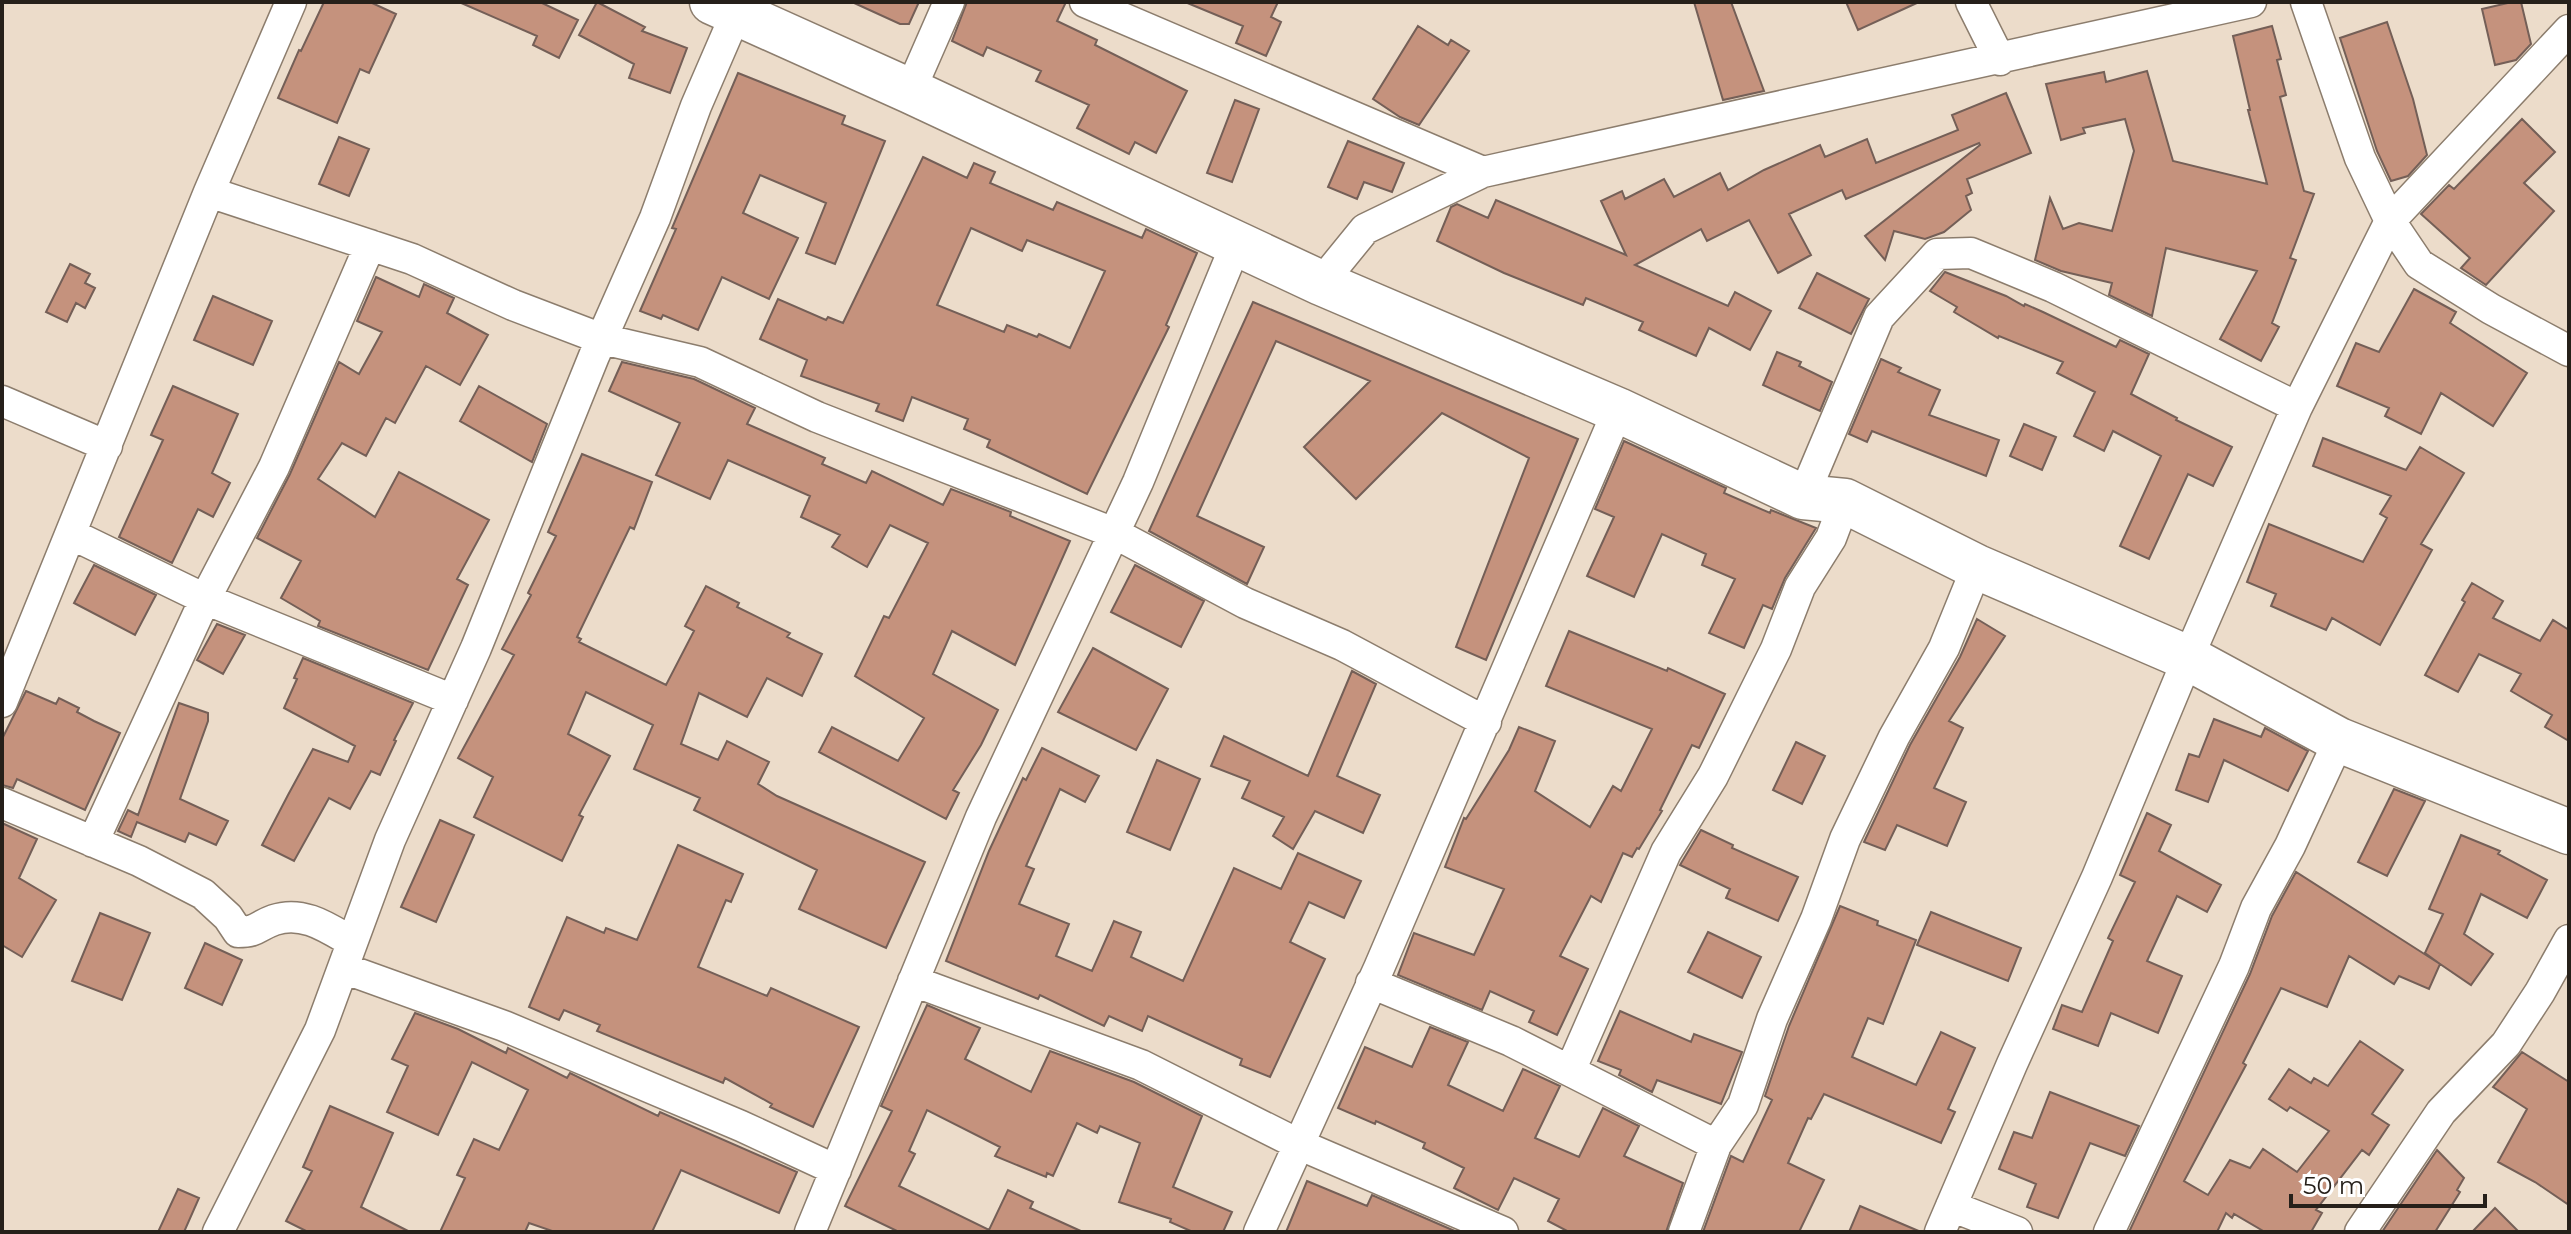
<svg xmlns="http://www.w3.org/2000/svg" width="2571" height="1234" font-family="Montserrat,sans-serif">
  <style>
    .building { fill: #c5927d; stroke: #745f57; stroke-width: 2; fill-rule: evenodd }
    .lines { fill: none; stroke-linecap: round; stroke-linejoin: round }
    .street-casing { stroke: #8c7d6d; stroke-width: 33 }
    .secondary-casing { stroke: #8c7d6d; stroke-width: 47 }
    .street { stroke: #fff; stroke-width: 30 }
    .secondary { stroke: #fff; stroke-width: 44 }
  </style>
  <rect width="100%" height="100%" fill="#ecdcca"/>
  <!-- building -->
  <path class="building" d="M324,2H370L396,14L369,73L360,69L337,123L278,98L299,50L301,51Z
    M459,2H540L578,20L559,58L533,45L537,36Z
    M597,2L645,27L642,31L687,48L670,93L629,78L634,64L579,35Z
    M852,2H919L909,24H900Z
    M967,2H1066L1057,21L1097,40L1095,45L1187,91L1156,153L1135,142L1129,154L1077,128L1089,105L1036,81L1041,71L987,47L983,56L952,41Z
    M1185,2H1278L1271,17L1281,22L1266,56L1236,43L1243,26Z
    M1694,2H1731L1764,91L1723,100Z
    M1846,2H1919L1858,30Z
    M2512,2H2521L2531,44L2516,60L2495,65L2482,9Z
    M2387,22L2413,99L2427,155L2408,176L2391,181L2377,151L2340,38Z
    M1418,26L1448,45L1451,40L1469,51L1419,125L1400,117L1373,99Z
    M2272,26L2281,59L2277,60L2286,95L2280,97L2304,191L2314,194L2290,258L2296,260L2272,323L2279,327L2261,361L2220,339L2257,271L2166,248L2152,316L2109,295L2112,283L2061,271L2035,260L2050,198L2063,229L2079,223L2112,231L2134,151L2125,119L2083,128L2085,133L2061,140L2046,84L2104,72L2106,82L2147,71L2173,161L2267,184L2248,110H2250L2233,36Z
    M738,73L845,116L842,124L885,141L835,264L806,253L826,203L760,175L743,213L798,238L769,299L722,277L698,330L663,315L661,319L640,311L676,229L672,228Z
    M2006,93L2031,153L1967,179L1972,193L1966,196L1971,210L1944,232L1925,239L1894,231L1885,260L1865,236L1980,145L1979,143L1846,199L1842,190L1789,214L1811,255L1778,273L1749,220L1707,241L1701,229L1635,265L1728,306L1735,292L1771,311L1750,350L1709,328L1696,356L1639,330L1643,322L1586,298L1583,305L1504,273L1437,241L1451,207L1457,204L1488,218L1496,200L1626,255L1601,201L1622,191L1625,199L1664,179L1674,197L1720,173L1728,190L1764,170L1820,145L1825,157L1867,139L1876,163L1958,130L1952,115Z
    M1235,100L1259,109L1232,182L1207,173Z
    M2522,119L2555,152L2524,183L2554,211L2486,285L2461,268L2470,258L2421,214L2449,185L2454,189Z
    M339,137L369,149L349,196L319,184Z
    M1348,141L1404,163L1392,192L1364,182L1357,199L1328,187Z
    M923,157L967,178L974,163L995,172L990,183L1053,210L1057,202L1142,238L1146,229L1197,253L1166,325L1169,327L1087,494L987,447L990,440L964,429L968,419L912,397L903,421L876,411L879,404L801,376L807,360L760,339L778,299L826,320L828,317L843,323ZM971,228L1022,251L1027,240L1105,271L1070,348L1039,334L1037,337L1007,325L1004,332L937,305Z
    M70,264L90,274L85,283L95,288L85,308L76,303L67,322L46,312Z
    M1945,272L2006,296L2024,306L2025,304L2043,312L2116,347L2120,340L2149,354L2131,394L2177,418L2176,420L2232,447L2213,486L2188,474L2149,559L2120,546L2161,456L2113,431L2104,451L2074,436L2095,392L2057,373L2063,362L1999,336L1998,338L1954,312L1957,307L1930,291Z
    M1817,273L1869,299L1851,334L1799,308Z
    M376,277L419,297L424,284L454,298L447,313L488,335L460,385L426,366L395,423L386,418L366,456L342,443L318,479L375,517L399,472L489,520L457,579L468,585L428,670L318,626L320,621L281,598L301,561L257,538L290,474L339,362L359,374L382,332L357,321Z
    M2414,289L2456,312L2450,323L2527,373L2493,426L2441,393L2421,434L2385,416L2389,408L2337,386L2356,343L2379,352Z
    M213,296L272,321L253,365L194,340Z
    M1253,302L1578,439L1486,660L1456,647L1529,458L1442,413L1356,499L1304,447L1370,381L1276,341L1197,516L1264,547L1247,584L1149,531Z
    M1777,352L1801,362L1799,366L1832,382L1820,411L1763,385Z
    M1881,359L1901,368L1898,372L1940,390L1929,415L1999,440L1986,476L1872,431L1867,442L1849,434Z
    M622,362L694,379L755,408L747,424L825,458L822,464L866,483L872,471L943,505L951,489L1011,512L1010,516L1070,541L1015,665L952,631L933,674L998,710L981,745L953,790L959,793L946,819L819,752L832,727L898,761L924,718L855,676L884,616L889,618L928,543L890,525L867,567L832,547L840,535L801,517L810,496L728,460L710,499L656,475L680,423L609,391Z
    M173,386L238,414L212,473L230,483L213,517L198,509L172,563L119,537L163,440L151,435Z
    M479,386L547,424L532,462L460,421Z
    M2024,424L2056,437L2042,470L2010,456Z
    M2323,438L2406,470L2420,447L2464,473L2421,544L2432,550L2380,645L2332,618L2326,630L2271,606L2276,594L2247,582L2269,524L2363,562L2387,518L2380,514L2391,496L2313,466Z
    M1624,441L1726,488L1724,493L1770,513L1771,510L1816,528L1785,578L1772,609L1763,605L1744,648L1709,633L1735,579L1702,565L1706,554L1662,534L1634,597L1587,576L1614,517L1595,509Z
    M582,454L652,482L634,529L630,527L577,637L581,639L579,642L666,685L694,631L685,626L706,586L739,603L737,607L790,633L787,637L822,654L802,696L767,678L747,717L699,693L681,744L718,760L727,741L769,762L758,784L777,796L925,862L886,948L799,909L817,870L694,810L700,798L634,769L653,725L586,692L568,734L610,756L579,815L583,817L562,861L474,817L493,777L458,758L514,655L502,649L531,595L528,593L556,536L548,532Z
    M94,565L156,595L135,635L74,603Z
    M1135,565L1204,601L1181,647L1111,612Z
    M2472,583L2503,601L2493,618L2540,641L2553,620L2569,630V741L2545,727L2552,715L2511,691L2521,674L2479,654L2458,692L2425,675L2465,602L2462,600Z
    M1977,619L2005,636L1949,721L1963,728L1934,788L1966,802L1947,846L1897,825L1885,850L1864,842L1910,745L1960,657Z
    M217,624L245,635L223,674L197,660Z
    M1569,631L1667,671L1668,668L1725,694L1699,748L1692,745L1660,810L1662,811L1639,849L1637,848L1632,857L1623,853L1601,902L1591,896L1560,956L1588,969L1557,1035L1529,1022L1534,1011L1490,991L1482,1010L1398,975L1414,933L1474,955L1504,889L1445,867L1464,818L1466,819L1509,750L1519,727L1555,741L1535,791L1590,827L1613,786L1621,791L1652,729L1546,686Z
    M1093,648L1168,689L1136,750L1058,712Z
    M303,658L413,703L394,740L396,741L380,775L371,771L350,809L329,798L294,861L262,845L288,795L313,749L348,762L355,746L284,708L297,679L294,678Z
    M1352,671L1376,684L1337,776L1380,795L1363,833L1315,811L1293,849L1273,836L1284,817L1242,798L1250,781L1211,766L1224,736L1308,776Z
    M26,691L56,704L59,698L79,708L77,712L94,721L120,733L85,810L17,779L13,788L2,785V739Z
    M179,703L208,713V721L180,799L228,821L216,845L189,833L185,842L137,822L131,837L118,831L128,810L138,815Z
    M2214,719L2261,737L2265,728L2308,751L2288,791L2224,760L2208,802L2176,790L2189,754L2199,757Z
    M1796,742L1825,756L1802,804L1773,790Z
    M1042,748L1099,776L1085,802L1060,789L1026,866L1034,869L1019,904L1069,924L1056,956L1092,971L1114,921L1141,932L1131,957L1183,981L1234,868L1281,889L1298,853L1361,881L1344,918L1309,902L1290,942L1325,959L1270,1077L1240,1065L1242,1059L1148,1016L1142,1031L1109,1016L1104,1026L1040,995L1038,999L946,961L989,851L1023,778L1026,780Z
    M1157,760L1200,779L1170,850L1127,832Z
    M2394,789L2425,801L2387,876L2358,862Z
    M2147,813L2171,825L2159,851L2221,885L2207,912L2177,896L2147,961L2182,976L2158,1033L2111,1013L2098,1046L2053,1029L2062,1005L2082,1012L2113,941L2108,938L2135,882L2120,875Z
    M440,820L474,835L436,922L401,907Z
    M2,823L37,839L19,878L56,900L22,957L2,945Z
    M1701,830L1733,845L1732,848L1798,877L1778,921L1726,898L1730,889L1680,865Z
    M2461,835L2500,851L2498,854L2547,880L2527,918L2481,894L2464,934L2493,954L2471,985L2440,964L2429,989L2399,976L2394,984L2349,956L2327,1007L2281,988L2243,1063L2246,1065L2184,1181L2208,1195L2230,1160L2250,1168L2263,1149L2297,1172L2329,1131L2290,1107L2287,1111L2269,1099L2289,1069L2311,1083L2314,1078L2328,1086L2360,1041L2403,1070L2372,1114L2389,1125L2369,1155L2362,1150L2316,1210L2322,1213L2311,1232H2265L2234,1214L2232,1218L2226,1213L2217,1232H2129L2250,974L2272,916L2296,872L2440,964L2425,953L2443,914L2429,909Z
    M678,845L743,874L731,902L726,900L698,967L767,996L771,988L859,1027L813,1127L770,1107L772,1104L725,1078L723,1083L597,1031L600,1025L564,1010L559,1020L529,1007L567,917L604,933L606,928L637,940Z
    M1840,906L1878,921L1877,925L1916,940L1883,1024L1868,1018L1852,1057L1916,1085L1941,1032L1975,1048L1948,1109L1955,1112L1941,1143L1824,1094L1811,1119L1808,1118L1788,1163L1824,1180L1799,1232H1703L1731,1156L1743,1162L1772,1100L1765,1096L1789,1026Z
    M1931,912L2021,948L2008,981L1917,945Z
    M100,913L150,933L122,1000L72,981Z
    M1708,932L1761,957L1742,998L1688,972Z
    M205,943L242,960L222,1005L185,988Z
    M927,1005L980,1028L965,1059L1031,1092L1050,1051L1134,1082L1202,1116L1173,1187L1232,1212L1223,1232H1193L1170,1222L1171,1219L1119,1202L1140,1143L1100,1126L1097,1133L1077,1123L1053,1176L1047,1173L1046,1177L995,1156L1000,1147L927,1110L909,1151L915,1154L899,1186L989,1230L1008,1190L1033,1202L1030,1208L1083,1232H899L845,1206L892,1111L881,1106Z
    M1620,1011L1691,1042L1694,1034L1742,1052L1721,1104L1657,1080L1652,1092L1619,1075L1621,1070L1598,1061Z
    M415,1013L458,1029L506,1053L508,1048L567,1078L570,1073L658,1116L660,1112L797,1172L779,1213L681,1170L652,1232H555L529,1223L525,1232H440L465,1178L457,1175L474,1139L499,1150L528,1090L472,1062L438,1135L387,1112L408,1066L392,1059Z
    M1430,1027L1468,1042L1448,1085L1503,1111L1523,1069L1560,1086L1535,1138L1579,1157L1603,1108L1639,1126L1624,1156L1683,1183L1666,1232H1569L1548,1221L1559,1199L1514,1178L1498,1210L1454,1188L1464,1168L1423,1148L1425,1143L1376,1121L1375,1124L1338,1108L1365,1047L1412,1067Z
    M2522,1052L2569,1082V1205L2535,1182L2498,1162L2527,1109L2493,1087Z
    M2050,1092L2139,1126L2125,1156L2090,1143L2058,1218L2027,1207L2036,1184L1999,1169L2014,1132L2032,1138Z
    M330,1106L393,1133L361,1207L410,1232H308L286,1221L312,1171L303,1167Z
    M2437,1150L2464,1178L2457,1190L2460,1192L2435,1232H2382Z
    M1307,1181L1367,1206L1372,1195L1457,1232H1286Z
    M178,1189L199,1198L184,1232H158Z
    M1860,1206L1921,1232H1849Z
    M2495,1208L2519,1232H2472Z"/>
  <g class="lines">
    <defs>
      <path id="street" d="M1085,2L1483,172
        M1971,2L2000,60
        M2306,2L2360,158L2390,221L2419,264L2491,309L2569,351
        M910,91L949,2
        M209,192L412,259L513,305L602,339L700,362L817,417L1114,533L1245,603L1342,645L1486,722
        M1321,283L1365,229L1483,172L2251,2
        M2,401L107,446
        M1803,497L1879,317L1937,254L1971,253L2053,287L2297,407
        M71,534L205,599L453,700
        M2,702L209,192L291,2
        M2,803L139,861L203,894L228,917L238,932C258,932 257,926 274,920C303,910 328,928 352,942
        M93,842L205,599L274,467L370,245
        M343,968L504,1026L741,1126L836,1170
        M913,981L1141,1065L1298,1144L1503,1232
        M1371,983L1511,1041L1716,1145
        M1570,1071L1666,852L1713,776L1776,649L1800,587L1831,538L1845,501
        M1951,1206L2017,1232
        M218,1232L320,1030L390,840L476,648L594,356L655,218L696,106L741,2
        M810,1232L981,817L1138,482L1236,244
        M1259,1232L1379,968L1618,410
        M1684,1232L1716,1145L1743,1105L1772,1019L1816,919L1845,839L1894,737L1944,648L1977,567
        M1940,1232L2012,1064L2097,877L2188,658L2297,407L2390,221L2569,30
        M2109,1232L2234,966L2256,908L2290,846L2339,740
        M2360,1232L2441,1112L2506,1044L2540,992L2569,940"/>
      <path id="secondary" d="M712,2L910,91L1321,283L1618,410L1803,497L1845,501L1977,567L2188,658L2339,740L2569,832"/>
    </defs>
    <!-- street casing -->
    <use href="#street" class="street-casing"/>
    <!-- secondary casing -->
    <use href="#secondary" class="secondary-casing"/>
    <!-- street -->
    <use href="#street" class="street"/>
    <!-- secondary -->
    <use href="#secondary" class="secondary"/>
  </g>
  <!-- border -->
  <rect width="2571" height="1234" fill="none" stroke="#26201a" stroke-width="8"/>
  <!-- scale -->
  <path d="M2291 1194v12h194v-12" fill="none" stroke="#26201a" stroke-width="4"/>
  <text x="2303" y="1194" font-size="24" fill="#26201a" stroke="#ffffff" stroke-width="6" paint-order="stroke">50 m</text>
</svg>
